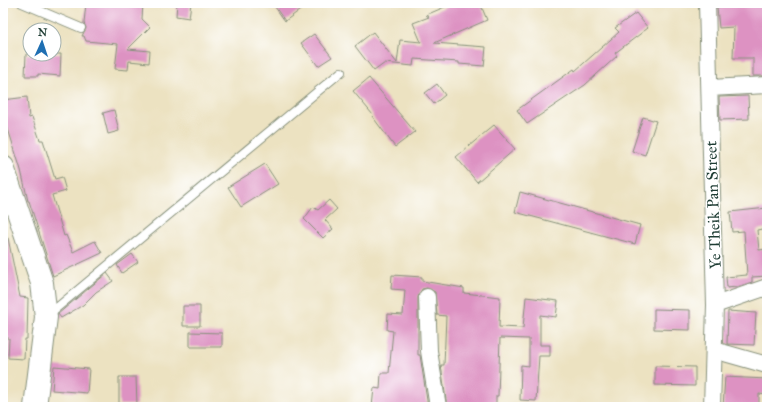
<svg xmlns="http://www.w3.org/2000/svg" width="770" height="410" font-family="'IM FELL Great Primer',serif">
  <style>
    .building { fill: #dd92c2 }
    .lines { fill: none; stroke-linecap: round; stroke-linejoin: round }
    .service-casing { stroke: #86907a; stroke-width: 10 }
    .minor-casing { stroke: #86907a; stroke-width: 18 }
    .secondary-casing { stroke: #86907a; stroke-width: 24 }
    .service { stroke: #fff; stroke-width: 8 }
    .minor { stroke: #fff; stroke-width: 16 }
    .secondary { stroke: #fff; stroke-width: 22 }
    .labels { text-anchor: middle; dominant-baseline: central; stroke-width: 3; stroke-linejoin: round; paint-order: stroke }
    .street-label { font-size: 16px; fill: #1f3d34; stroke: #fff }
  </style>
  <rect width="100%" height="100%" fill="#fff"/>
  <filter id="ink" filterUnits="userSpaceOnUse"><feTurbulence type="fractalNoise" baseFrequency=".025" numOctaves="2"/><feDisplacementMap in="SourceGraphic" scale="8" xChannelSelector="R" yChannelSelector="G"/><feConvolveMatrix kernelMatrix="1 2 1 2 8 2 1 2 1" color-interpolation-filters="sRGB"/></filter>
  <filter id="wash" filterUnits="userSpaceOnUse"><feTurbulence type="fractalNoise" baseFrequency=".012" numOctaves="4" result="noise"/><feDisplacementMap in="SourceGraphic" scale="16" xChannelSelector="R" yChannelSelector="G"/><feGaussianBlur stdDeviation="0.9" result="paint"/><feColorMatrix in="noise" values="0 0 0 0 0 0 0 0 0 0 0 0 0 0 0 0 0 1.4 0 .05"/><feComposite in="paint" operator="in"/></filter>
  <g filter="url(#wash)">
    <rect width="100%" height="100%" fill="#ece2c1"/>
    <g id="blocks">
      <!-- building -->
      <path class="building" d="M86,3H143L142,19L150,27L128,49L150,51L149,63L129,61L128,70L115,69L118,44L86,41L84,36H82L86,28L84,23Z
        M177,3H191L189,18L176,16Z
        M280,3H310L285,21L275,7Z
        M454,3H480L487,20L434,43L486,47L484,66L459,64V62L414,59L413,66L385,63L374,71L355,46L373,32L397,63L400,40L421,42L413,23L429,17L426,15Z
        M742,5L767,6V76H753V58H733L734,27L719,28L717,7Z
        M636,13L648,28L615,53L617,56L585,85L527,124L517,110L574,69L575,71L619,32L615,28Z
        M314,34L332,57L318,66L301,43Z
        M26,54H61L60,76L38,74V76H25Z
        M369,78L415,132L395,147L372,116L373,115L353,91Z
        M437,84L445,95L434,104L425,93Z
        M748,96L749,119L720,120L719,97Z
        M27,97L29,118L32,117L40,140H43L55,179L62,177L66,191L52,195L64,236L66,235L73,252L95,241L102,253L53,276L29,201H28L21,170L3,113V100Z
        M114,110L119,131L108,134L103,113Z
        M643,117L656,121L645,155L632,151Z
        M494,125L515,149L477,182L456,157Z
        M265,164L278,184L241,207L228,187Z
        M520,192L640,225L635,244L515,212Z
        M329,200L337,209L325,220L333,229L323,238L304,219L313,207L318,210Z
        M767,208V228L757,230L759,250L767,249V276L752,277V282L737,287L727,288L726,277L747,275L744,231L732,232L730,212Z
        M3,238H8L20,297L28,298L27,339H25L24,359L8,358L9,338H3Z
        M132,254L138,262L122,273L117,265Z
        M107,273L113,281L96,292L83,305L61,318L58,314Z
        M392,275L422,277V281L464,288V293L500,297L499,327L523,328L526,297L558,301L556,317L540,315V345H550V356H539L536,401L520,400L521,365L529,366V339L500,338L498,396H496V407H447L441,365H444L446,316L437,315L435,292L427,288L422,289L418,297V355H420L428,407H372L374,388L380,389L381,373H389L393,331L387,330L388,314L403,315L405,290L391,289Z
        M183,306H200V326H183Z
        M654,309L690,310V330L654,329Z
        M728,311L756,313L754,345L727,344Z
        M190,332L222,333V347H190Z
        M54,366L89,369L87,393L52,390Z
        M655,366L695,367V386L655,385Z
        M119,377H136L137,405H119Z
        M725,377L767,379V395L759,394V407H723Z"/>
    </g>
  </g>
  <g filter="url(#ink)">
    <use href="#blocks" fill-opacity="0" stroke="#86907a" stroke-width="1"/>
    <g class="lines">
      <defs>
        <path id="service" d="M22,3L81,28
          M48,315L341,72"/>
        <path id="minor" d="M707,3L715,305L712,407
          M710,88L767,85
          M427,297L429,351L438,407
          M715,305L767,287
          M714,350L767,365"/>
        <path id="secondary" d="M3,167L42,283L46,317L35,407"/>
      </defs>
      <!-- service casing -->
      <use href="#service" class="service-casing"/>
      <!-- minor casing -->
      <use href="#minor" class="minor-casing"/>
      <!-- secondary casing -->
      <use href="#secondary" class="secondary-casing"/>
      <!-- service -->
      <use href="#service" class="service"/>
      <!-- minor -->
      <use href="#minor" class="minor"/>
      <!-- secondary -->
      <use href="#secondary" class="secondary"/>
    </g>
  </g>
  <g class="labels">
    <!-- street labels -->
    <g class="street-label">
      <text transform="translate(713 205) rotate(-92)">Ye Theik Pan Street</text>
    </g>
  </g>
  <!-- margin -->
  <rect width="770" height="410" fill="none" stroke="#fff" stroke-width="16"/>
  <!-- north arrow -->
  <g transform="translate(42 42) rotate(3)"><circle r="19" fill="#ffffff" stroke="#a5b1ae"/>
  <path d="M0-3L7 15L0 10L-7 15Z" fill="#1f6fb2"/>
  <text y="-6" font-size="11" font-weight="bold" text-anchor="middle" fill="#1f3d34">N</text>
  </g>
</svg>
